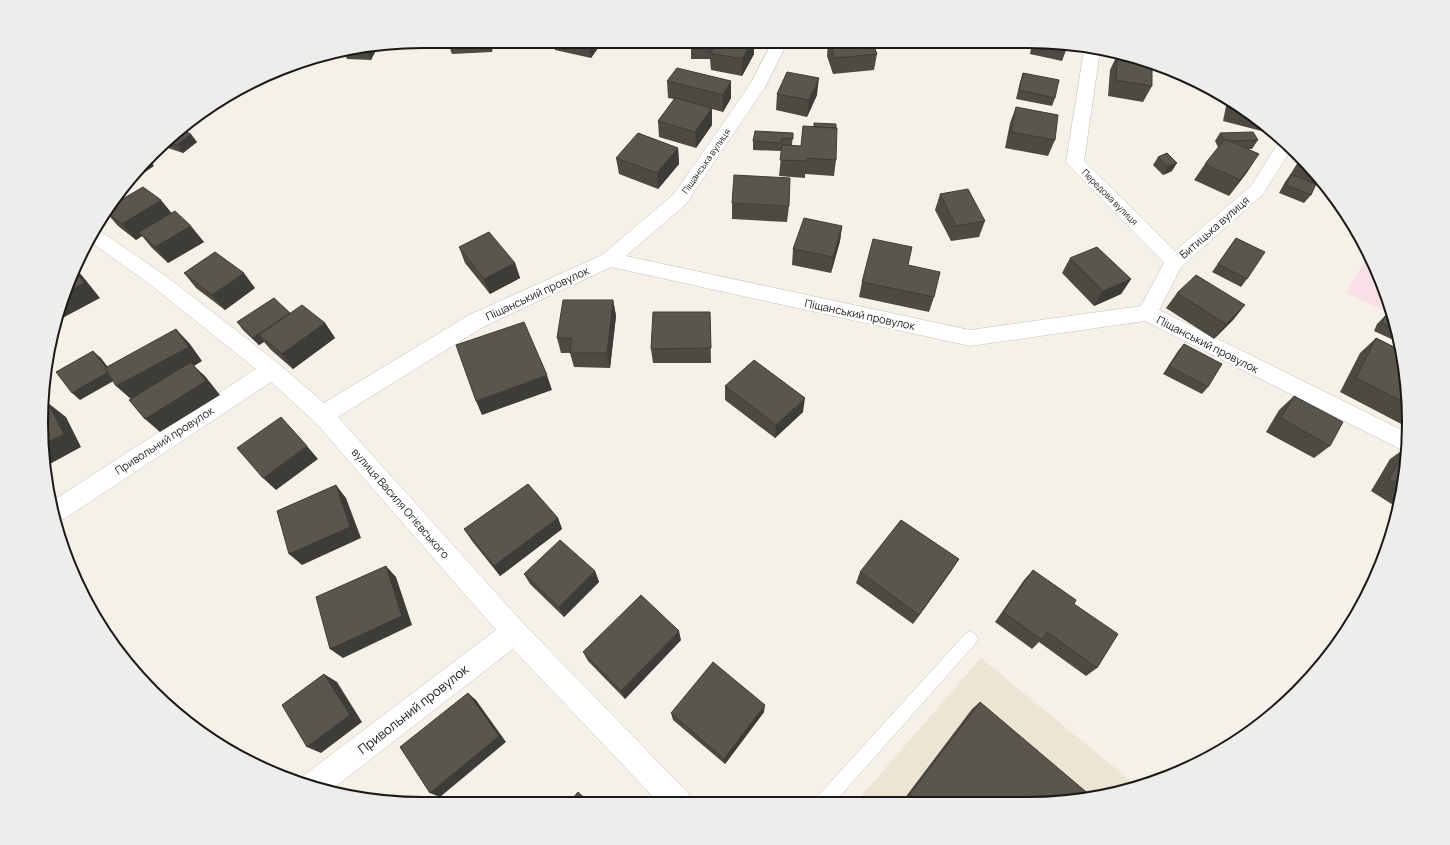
<svg xmlns="http://www.w3.org/2000/svg" width="1450" height="845" font-family="Manrope,sans-serif">
  <style>
    .built { fill: #ece5d4 }
    .education { fill: #f9e0e7 }
    .lines { fill: none; stroke-linecap: round; stroke-linejoin: round }
    .lane-casing { stroke: #c3bfb6; stroke-width: 1 }
    .street-casing { stroke: #c3bfb6; stroke-width: 1 }
    .lane { fill: #fff; fill-rule: evenodd }
    .street { fill: #fff; fill-rule: evenodd }
    .wall { fill: #4d4a43 }
    .shaded-wall { fill: #3e3c37 }
    .building { fill: #59564e; stroke: #3e3c37 }
    .labels { text-anchor: middle; dominant-baseline: central; stroke-width: 4; stroke-linejoin: round; paint-order: stroke }
    .far-street-label { font-size: 9px; fill: #1c1a17; stroke: #fff }
    .street-label { font-size: 11px; fill: #1c1a17; stroke: #fff }
    .near-street-label { font-size: 13px; fill: #1c1a17; stroke: #fff }
    .rim { fill: none; stroke: #1c1a17; stroke-width: 2 }
  </style>
  <rect width="100%" height="100%" fill="#f5f1e8"/>
  <!-- built -->
  <path class="built" d="M981,658L1137,786L1053,803H855Z"/>
  <!-- education -->
  <path class="education" d="M1368,255L1380,276L1391,314L1346,293Z"/>
  <g class="lines">
    <defs>
      <path id="lane" d="M970,631L975,634L978,639L975,644L834,803H815L817,797L965,634Z"/>
      <path id="street" d="M773,41H788L765,87L686,204L626,256L970,330L1141,306L1164,263L1066,162L1084,50L1085,48L1100,51L1084,161L1175,251L1251,186L1280,140L1292,148L1263,194L1181,267L1159,310L1408,433L1406,452L1145,321L970,346L611,267L483,327L338,417L523,623L688,793L692,803H659L513,649L331,790L300,784L303,776L496,630L315,422L271,382L64,519L57,521L54,500L256,369L152,286L91,242L97,229L166,276L279,364L324,403L469,315L602,255L674,194L749,86Z"/>
    </defs>
    <!-- lane casing -->
    <use href="#lane" class="lane-casing"/>
    <!-- street casing -->
    <use href="#street" class="street-casing"/>
    <!-- lane -->
    <use href="#lane" class="lane"/>
    <!-- street -->
    <use href="#street" class="street"/>
  </g>
  <!-- wall -->
  <path class="wall" d="M493,41L492,52L452,54L449,46Z
    M553,41H603L591,58L555,50Z
    M691,41H754V54L742,76L711,70L710,59H691Z
    M828,42H872L877,54L874,70L833,74L827,56Z
    M1032,42H1053L1068,45L1062,61L1030,54Z
    M377,48L371,60L347,59L345,54Z
    M1117,55L1150,61L1152,86L1143,102L1108,96L1110,70Z
    M1023,73L1055,98L1052,106L1016,99L1020,82Z
    M667,81H731V98L723,112L712,109V125L696,148L659,137L658,121L674,99L668,98Z
    M777,94L817,95L807,117L776,110Z
    M1228,100L1239,105L1270,131L1269,133L1223,121L1227,101Z
    M1016,107L1055,140L1048,156L1005,148L1010,123Z
    M803,126L836,160L834,176L805,174V178L779,176L782,147L781,151L753,150V141L793,133L792,145L801,146Z
    M181,130L197,142L183,153L165,147Z
    M1220,133L1258,140L1252,149H1247L1248,171L1229,196L1194,180L1205,164L1218,147L1215,141Z
    M678,148L679,164L658,189L619,174L616,158Z
    M1167,153L1172,171L1163,175L1153,165L1158,157Z
    M1301,157L1329,191L1315,185L1311,195L1304,203L1279,193L1285,182L1290,175Z
    M940,194L985,221L979,237L951,241L935,210Z
    M732,203L789,206L787,222L732,219Z
    M105,211L171,213L204,242L168,263L152,248L142,236L136,240L118,226Z
    M842,226L840,241L831,273L792,265L793,249Z
    M1236,238L1247,279L1241,287L1212,272Z
    M459,247L515,263L520,278L490,294L465,263Z
    M1070,258L1131,279L1121,294L1094,306L1062,273Z
    M908,265L934,297L929,312L859,297L862,282Z
    M184,273L255,288L225,310L196,288Z
    M1177,293L1245,305L1233,320L1214,339L1166,308Z
    M613,300L616,316L610,368L574,367L570,353H561L557,338Z
    M710,312L711,363H653L651,349Z
    M290,313L325,323L335,338L293,369L271,350L264,342L259,345L243,330L237,322Z
    M1385,316L1393,320L1400,343L1374,331L1377,324Z
    M1376,338L1402,351L1409,422V426L1407,427L1340,392L1360,353Z
    M1184,344L1208,387L1202,394L1163,374L1178,351Z
    M725,386L803,412L775,438L725,400Z
    M1294,396L1330,446L1314,458L1266,432L1279,410Z
    M1407,447L1402,497L1398,508L1371,491L1390,459Z
    M558,518L562,529L500,576L472,541L464,529Z
    M952,570L913,624L856,583L860,572Z
    M1033,570L1074,604L1097,668L1086,676L1039,642L1032,649L995,622L1024,580Z
    M595,571L599,582L564,617L530,584L524,574Z
    M681,640L625,699L588,661L583,652Z
    M980,702L1053,803H908L904,799L972,709Z
    M764,712L725,764L673,720L671,713Z"/>
  <!-- shaded-wall -->
  <path class="shaded-wall" d="M490,41H493L492,52L489,44Z
    M588,41H603L591,58Z
    M752,41H754V54L742,76V59Z
    M377,48L371,60L367,52L368,50Z
    M819,78L817,95L807,117L809,100Z
    M731,81V98L723,112V95Z
    M712,108V125L696,148L695,132Z
    M191,134L197,142L183,153L177,145Z
    M678,148L679,164L658,189L657,173Z
    M1259,154L1248,171L1229,196L1240,180Z
    M151,162L154,166L136,178Z
    M1177,163L1172,171L1163,175L1168,166Z
    M161,200L174,216L139,232L142,236L136,240L122,224Z
    M191,226L204,242L168,263L155,247Z
    M842,226L840,241L831,273L833,257Z
    M515,263L520,278L490,294L484,279Z
    M78,271L84,278L100,298L55,322Z
    M244,273L255,288L225,310L212,295Z
    M1131,279L1121,294L1094,306L1103,291Z
    M613,300L616,316L610,368L607,353Z
    M1245,305L1233,320L1214,339L1226,324Z
    M290,313L259,335L264,342L259,345L253,338Z
    M325,323L335,338L293,369L282,354Z
    M176,329L190,344L202,361L194,366L205,376L220,395L160,432L145,419L132,400L116,386Z
    M93,351L101,358L117,379L80,400L72,393Z
    M547,375L552,390L482,415L476,401Z
    M805,398L803,412L775,438L776,425Z
    M48,403L66,417L81,447L48,465L44,444Z
    M307,446L318,459L276,490L263,478Z
    M336,485L346,498L361,538L302,565L289,554Z
    M558,518L562,529L500,576L494,566Z
    M959,559L952,570L913,624L919,615Z
    M386,566L396,577L412,625L343,658L330,649Z
    M595,571L599,582L564,617L559,607Z
    M679,631L681,640L625,699L621,691Z
    M324,674L337,682L362,722L321,753L307,747Z
    M468,693L476,700L506,742L440,797L430,793Z
    M765,705L764,712L725,764L724,759Z
    M217,743L234,749L235,752L218,743Z"/>
  <!-- building -->
  <path class="building" d="M450,41H490L489,44L449,46Z
    M691,41H752L742,59L710,53L719,42H691Z
    M829,42H872L877,54L835,58Z
    M368,50L367,52L360,51Z
    M1117,55L1150,61L1152,62V86L1116,80Z
    M677,68L731,81L723,95L667,81Z
    M787,72L819,78L809,100L777,94Z
    M1023,73L1059,80L1055,98L1019,90Z
    M675,98L712,108L695,132L658,121Z
    M1233,102L1241,106L1233,104Z
    M1016,107L1058,115L1055,140L1011,132Z
    M814,123L836,124V128L814,127Z
    M803,126L837,128L836,160L807,158V161L780,160L782,145L801,146Z
    M181,130L191,134L177,145L169,142Z
    M755,131L793,133V139L782,138L781,143L753,141Z
    M1253,132L1258,140L1230,141L1225,139L1224,140L1220,133Z
    M638,133L678,148L657,173L616,158Z
    M1225,139L1259,154L1240,180L1205,164Z
    M1167,153L1177,163L1168,166L1158,157Z
    M1291,174L1316,184L1311,195L1286,185Z
    M734,175L790,178L789,206L732,203Z
    M143,187L161,200L122,224L105,211L107,208Z
    M968,189L985,221L956,226L940,194Z
    M175,211L191,226L155,247L139,232Z
    M804,218L842,226L833,257L793,249Z
    M489,232L515,263L484,279L459,247Z
    M1236,238L1265,252L1247,279L1218,264Z
    M873,239L912,247L908,265L940,272L934,297L862,282Z
    M1097,247L1131,279L1103,291L1070,258Z
    M215,252L244,273L212,295L184,273Z
    M77,273L84,283L69,291Z
    M1196,275L1245,305L1226,324L1177,293Z
    M274,298L290,313L253,338L237,322Z
    M563,300H613L607,353H570L572,338H557Z
    M302,305L325,323L282,354L259,335Z
    M653,312H710L711,348L651,349Z
    M1385,316L1393,320L1396,329L1382,323Z
    M524,322L547,375L476,401L456,345Z
    M176,329L189,347L116,386L105,368Z
    M1376,338L1402,351L1407,404L1356,378Z
    M1184,344L1222,364L1208,387L1169,366Z
    M93,351L106,367L105,368L108,372L72,393L56,372Z
    M754,360L805,398L776,425L725,386Z
    M191,362L206,381L145,419L129,400Z
    M1294,396L1343,422L1330,446L1281,418Z
    M48,403L64,434L44,444L41,423L43,406Z
    M281,417L307,446L263,478L237,448Z
    M1406,449L1403,487L1389,479Z
    M528,484L558,518L494,566L464,529Z
    M336,485L350,527L289,554L277,511Z
    M901,520L959,559L919,615L860,572Z
    M560,540L595,571L559,607L524,574Z
    M386,566L402,616L330,649L316,597Z
    M1033,570L1076,600L1074,604L1118,634L1097,668L1047,632L1042,640L1003,612Z
    M641,595L679,631L621,691L583,652Z
    M713,662L765,705L724,759L671,713Z
    M324,674L350,715L307,747L282,705Z
    M468,693L499,736L430,793L400,747Z
    M980,702L1091,796L1053,803H919L910,794Z
    M578,792L590,803H569Z"/>
  <g class="labels">
    <!-- far-street labels -->
    <g class="far-street-label">
      <text transform="translate(706 161) rotate(-55)">Піщанська вулиця</text>
      <text transform="translate(1110 197) rotate(45)">Передова вулиця</text>
    </g>
    <!-- street labels -->
    <g class="street-label">
      <text transform="translate(1214 227) rotate(-41)">Битицька вулиця</text>
      <text transform="translate(537 293) rotate(-25)">Піщанський провулок</text>
      <text transform="translate(860 314) rotate(12)">Піщанський провулок</text>
      <text transform="translate(1208 344) rotate(27)">Піщанський провулок</text>
      <text transform="translate(164 440) rotate(-33)">Привольний провулок</text>
      <text transform="translate(401 503) rotate(49)">вулиця Василя Огієвського</text>
    </g>
    <!-- near-street labels -->
    <g class="near-street-label">
      <text transform="translate(413 709) rotate(-38)">Привольний провулок</text>
    </g>
  </g>
  <!-- crop -->
  <path d="M0 0H1450V845H0ZM422 48H1028A374 374 0 0 1 1402 422V423A374 374 0 0 1 1028 797H422A374 374 0 0 1 48 423V422A374 374 0 0 1 422 48Z" fill="#ededec" fill-rule="evenodd"/>
  <path class="rim" d="M422 48H1028A374 374 0 0 1 1402 422V423A374 374 0 0 1 1028 797H422A374 374 0 0 1 48 423V422A374 374 0 0 1 422 48Z"/>
</svg>
